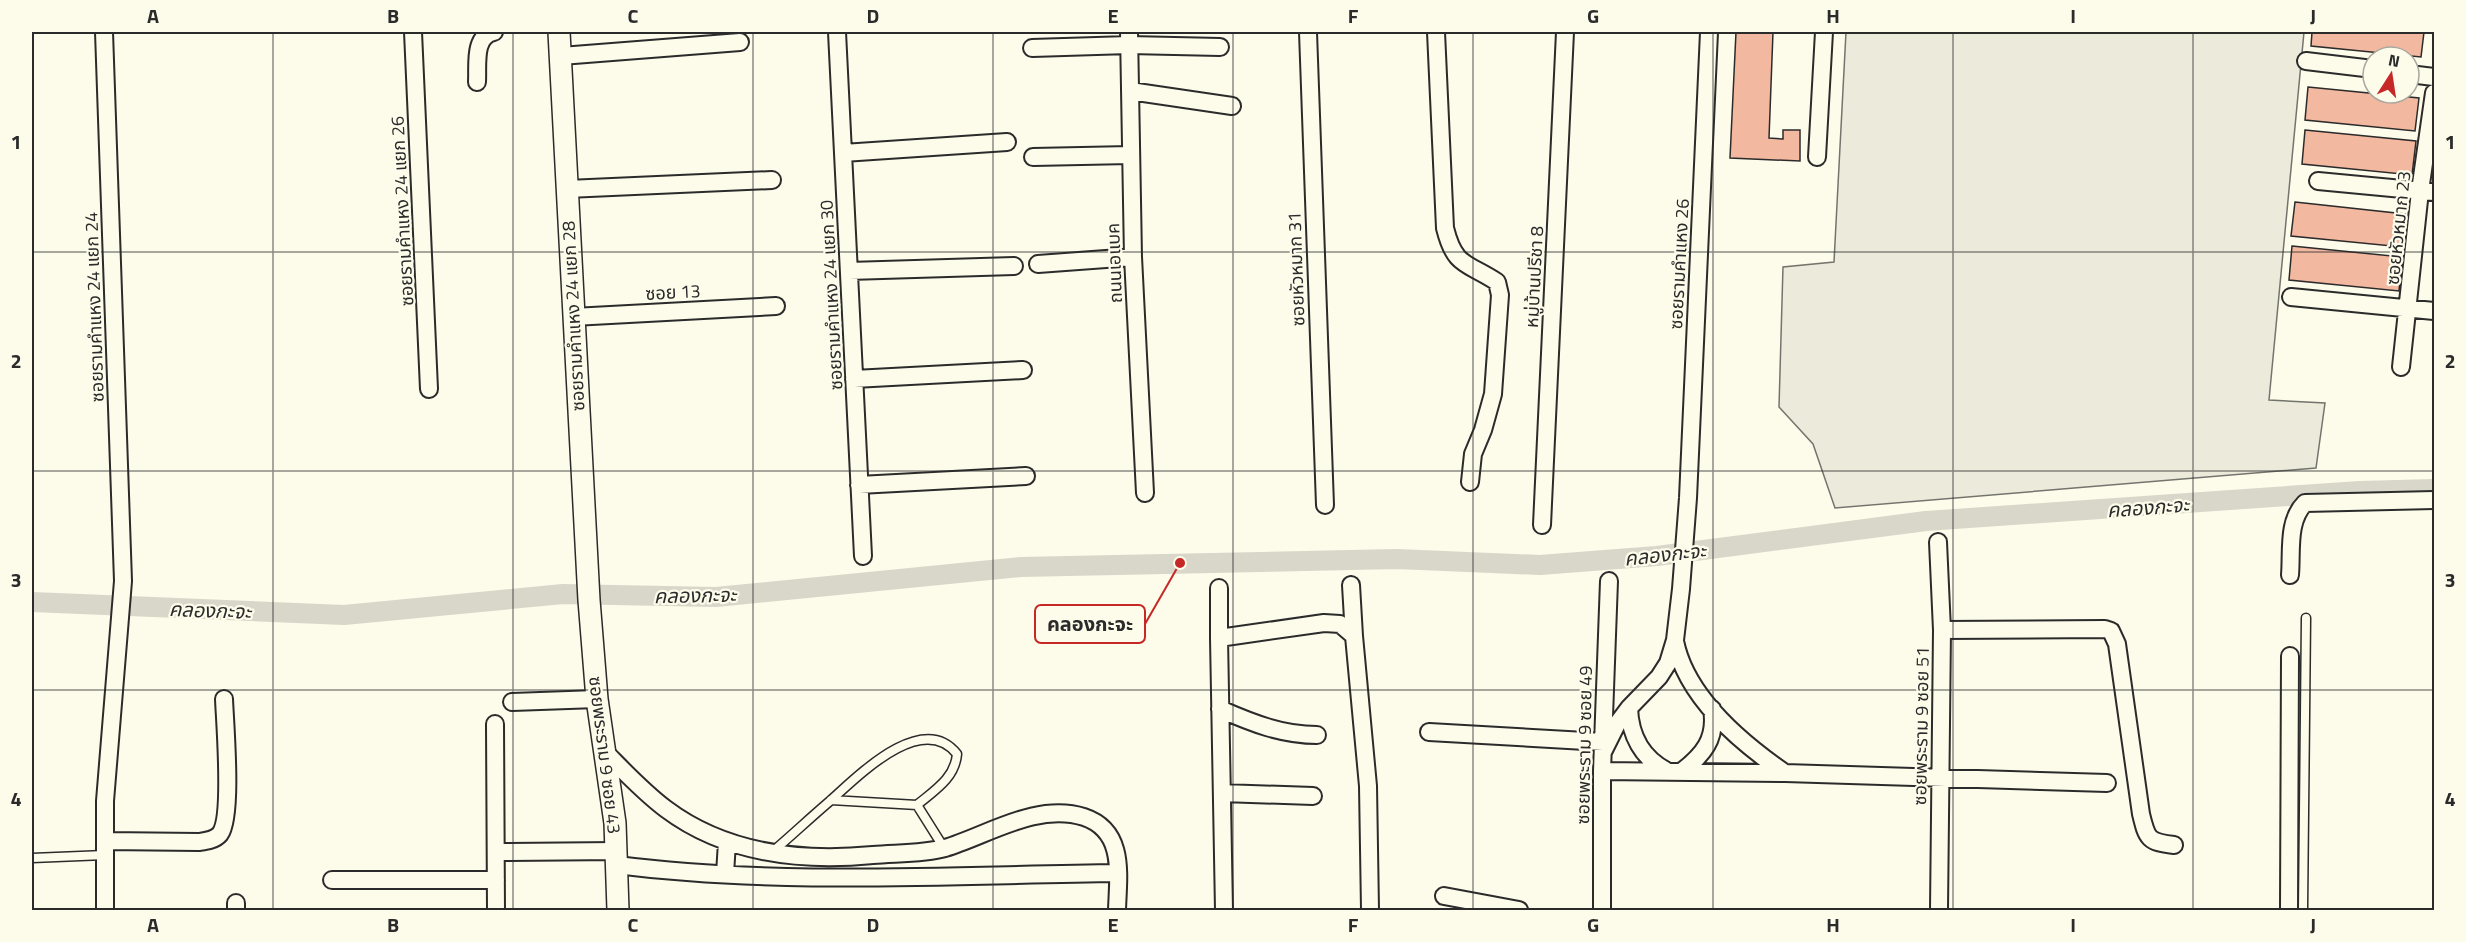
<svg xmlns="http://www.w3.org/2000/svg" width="2466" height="942" font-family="'Titillium Web','Noto Sans Thai',sans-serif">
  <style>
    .green { fill: #ecebdb; stroke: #74746e; stroke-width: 1.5 }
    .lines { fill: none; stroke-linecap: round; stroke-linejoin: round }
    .canal { stroke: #d8d7c9; stroke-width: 20 }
    .building { fill: #f2b8a0; stroke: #2b2b2b; stroke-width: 1.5 }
    .service-casing { stroke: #2b2b2b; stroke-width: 11 }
    .minor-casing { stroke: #2b2b2b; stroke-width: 20 }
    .tertiary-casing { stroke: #2b2b2b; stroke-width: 24 }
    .service { stroke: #fdfbea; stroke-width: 8 }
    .minor { stroke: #fdfbea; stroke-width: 16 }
    .tertiary { stroke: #fdfbea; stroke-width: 21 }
    .grid { fill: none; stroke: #2b2b2b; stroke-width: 1.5; stroke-opacity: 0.55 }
    .labels { text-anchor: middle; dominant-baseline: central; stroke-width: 4.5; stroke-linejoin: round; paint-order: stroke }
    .street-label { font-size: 18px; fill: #2b2b2b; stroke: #fdfbea }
    .water-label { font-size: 20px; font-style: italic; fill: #2b2b2b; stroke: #fdfbea }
    .leader { fill: none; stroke: #c62828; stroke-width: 2 }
    .callout-dot { fill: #c62828; stroke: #fdfbea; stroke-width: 2 }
    .callout { fill: #fdfbea; stroke: #c62828; stroke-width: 2 }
    .callout-label { font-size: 20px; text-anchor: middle; font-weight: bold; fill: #2b2b2b }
    .neatline { fill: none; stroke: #2b2b2b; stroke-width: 2 }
    .grid-label { font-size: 20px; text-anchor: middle; font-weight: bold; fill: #2b2b2b }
  </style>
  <rect width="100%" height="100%" fill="#fdfbea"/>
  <!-- green -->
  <path class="green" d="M1846,32H2304L2269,400L2325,403L2316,468L1835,508L1813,444L1779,407L1783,267L1834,262Z"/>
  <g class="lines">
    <!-- canal -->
    <path class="canal" d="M32,602L344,615L563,594L716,597L1021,567L1397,559L1540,565L1657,556L1926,521L2360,491L2434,489"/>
  </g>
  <!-- building -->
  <path class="building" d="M1736,32H1773L1769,138L1783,139V130H1800V161L1730,158Z
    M2312,32H2424L2421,57L2311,46Z
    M2308,87L2419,98L2415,131L2305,120Z
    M2305,130L2416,141L2412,175L2302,164Z
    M2295,202L2405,214L2402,247L2291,236Z
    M2292,246L2402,257L2399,291L2289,280Z"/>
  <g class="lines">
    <defs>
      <path id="service" d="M831,800L917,805
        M771,853C791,836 810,818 830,801C857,777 922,710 957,754C955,778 935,790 917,805L944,848
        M32,858L105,855
        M2303,910L2306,618"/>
      <path id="minor" d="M104,32L123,581L105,801V910
        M413,32L429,389
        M837,32L863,556
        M1129,32L1133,257L1145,493
        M1308,32L1325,505
        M1436,32L1445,228C1455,268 1467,262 1497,282L1500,295L1493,394L1483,430L1473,454L1470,482
        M1032,48L1129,45L1220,47
        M561,56L740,42
        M2306,61L2373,69
        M2409,74L2434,77
        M477,82C478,65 473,36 494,32
        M1130,91L1232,106
        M843,153L1007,142
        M1033,157L1130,155
        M1817,157L1824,32
        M2318,181L2434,192
        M567,189L772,180
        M1038,264L1133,257
        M849,271L1014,266
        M2291,297L2434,311
        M573,317L776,306
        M2401,367L2420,191L2434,93
        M854,379L1023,370
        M859,485L1026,476
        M1542,525L1565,32
        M1938,542L1942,630L1939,910
        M2290,575C2292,551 2287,521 2305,503L2434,500
        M1351,585L1354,636
        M1942,630L2105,629L2111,631L2117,644L2141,814C2147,839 2148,842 2174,845
        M1219,638V588
        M1675,641C1686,697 1740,742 1785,773
        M512,702L597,699
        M1629,708C1630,735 1642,758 1667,771
        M1220,709C1252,723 1282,735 1317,735
        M495,724L496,910
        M1429,732L1603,742
        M603,750C623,770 643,792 666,809C726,854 800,862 873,855C896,853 923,854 945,848C988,835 1037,802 1084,817C1126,831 1118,876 1117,910
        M1603,752L1617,724L1629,708L1659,677L1668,663L1675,640L1681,589L1688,498L1709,32
        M1602,771L1785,773L2107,783
        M1681,772C1703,755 1717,739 1712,709
        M1222,793L1313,796
        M105,841L199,842C206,841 215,840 220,834C233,817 225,724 224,699
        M496,852L617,851
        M617,865C783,886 951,875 1118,873
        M725,874L727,842
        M332,880H496
        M1444,896L1519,910
        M236,903V910
        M1224,910L1219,638L1324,623L1340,624L1354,636L1368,786L1370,910
        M1602,910V771L1609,581
        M2289,910L2290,656"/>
      <path id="tertiary" d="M559,32L589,600L597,699L615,823L618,910"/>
    </defs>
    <!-- service casing -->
    <use href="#service" class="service-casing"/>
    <!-- minor casing -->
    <use href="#minor" class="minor-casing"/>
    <!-- tertiary casing -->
    <use href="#tertiary" class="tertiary-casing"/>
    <!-- service -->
    <use href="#service" class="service"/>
    <!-- minor -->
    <use href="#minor" class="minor"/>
    <!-- tertiary -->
    <use href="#tertiary" class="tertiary"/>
  </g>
  <!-- grid -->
  <path class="grid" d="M273,32V910M513,32V910M753,32V910M993,32V910M1233,32V910M1473,32V910M1713,32V910M1953,32V910M2193,32V910M32,252H2434M32,471H2434M32,690H2434"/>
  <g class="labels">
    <!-- street labels -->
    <g class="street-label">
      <text transform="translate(402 211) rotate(-93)">ซอยรามคำแหง 24 แยก 26</text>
      <text transform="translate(2398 228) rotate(-84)">ซอยหัวหมาก 23</text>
      <text transform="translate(1114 263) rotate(-92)">ถนนเอแบค</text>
      <text transform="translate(1679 264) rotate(-87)">ซอยรามคำแหง 26</text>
      <text transform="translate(1296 269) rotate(-92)">ซอยหัวหมาก 31</text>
      <text transform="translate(1534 277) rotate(-87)">หมู่บ้านปรีชา 8</text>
      <text transform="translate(673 292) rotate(-3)">ซอย 13</text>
      <text transform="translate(831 295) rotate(-93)">ซอยรามคำแหง 24 แยก 30</text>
      <text transform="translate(94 307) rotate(-92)">ซอยรามคำแหง 24 แยก 24</text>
      <text transform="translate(573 316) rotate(-93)">ซอยรามคำแหง 24 แยก 28</text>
      <text transform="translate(1921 726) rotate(-89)">ซอยพระราม 9 ซอย 51</text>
      <text transform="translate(1584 745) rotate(-89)">ซอยพระราม 9 ซอย 49</text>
      <text transform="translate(605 755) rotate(83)">ซอยพระราม 9 ซอย 43</text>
    </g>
    <!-- water labels -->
    <g class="water-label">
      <text transform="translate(2148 507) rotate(-4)">คลองกะจะ</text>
      <text transform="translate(1665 554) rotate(-6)">คลองกะจะ</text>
      <text transform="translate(695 595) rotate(-1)">คลองกะจะ</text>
      <text transform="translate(210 610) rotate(2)">คลองกะจะ</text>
    </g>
  </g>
  <!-- callouts -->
  <path class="leader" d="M1180 563L1145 624"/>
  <circle class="callout-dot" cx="1180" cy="563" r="6"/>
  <rect class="callout" x="1035" y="605" width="110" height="38" rx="6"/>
  <g class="callout-label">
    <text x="1090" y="631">คลองกะจะ</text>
  </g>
  <!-- border -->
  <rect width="2466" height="942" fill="none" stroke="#fdfbea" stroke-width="66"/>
  <!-- north arrow -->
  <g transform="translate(2391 75) rotate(12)"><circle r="28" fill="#fdfbea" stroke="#a9a89e" stroke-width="1.5"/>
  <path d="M0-4.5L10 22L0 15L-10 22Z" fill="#c62828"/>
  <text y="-9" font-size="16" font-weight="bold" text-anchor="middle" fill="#2b2b2b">N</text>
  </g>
  <rect x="33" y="33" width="2400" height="876" class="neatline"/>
  <g class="grid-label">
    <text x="153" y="23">A</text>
    <text x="393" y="23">B</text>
    <text x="633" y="23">C</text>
    <text x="873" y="23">D</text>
    <text x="1113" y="23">E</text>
    <text x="1353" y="23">F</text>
    <text x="1593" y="23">G</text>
    <text x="1833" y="23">H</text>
    <text x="2073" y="23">I</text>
    <text x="2313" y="23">J</text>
    <text x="16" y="149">1</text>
    <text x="2450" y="149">1</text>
    <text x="16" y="368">2</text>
    <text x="2450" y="368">2</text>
    <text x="16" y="587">3</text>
    <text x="2450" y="587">3</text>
    <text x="16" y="806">4</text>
    <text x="2450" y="806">4</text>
    <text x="153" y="932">A</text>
    <text x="393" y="932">B</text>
    <text x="633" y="932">C</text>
    <text x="873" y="932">D</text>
    <text x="1113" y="932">E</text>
    <text x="1353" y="932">F</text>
    <text x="1593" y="932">G</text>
    <text x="1833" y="932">H</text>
    <text x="2073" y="932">I</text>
    <text x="2313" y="932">J</text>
  </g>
</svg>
